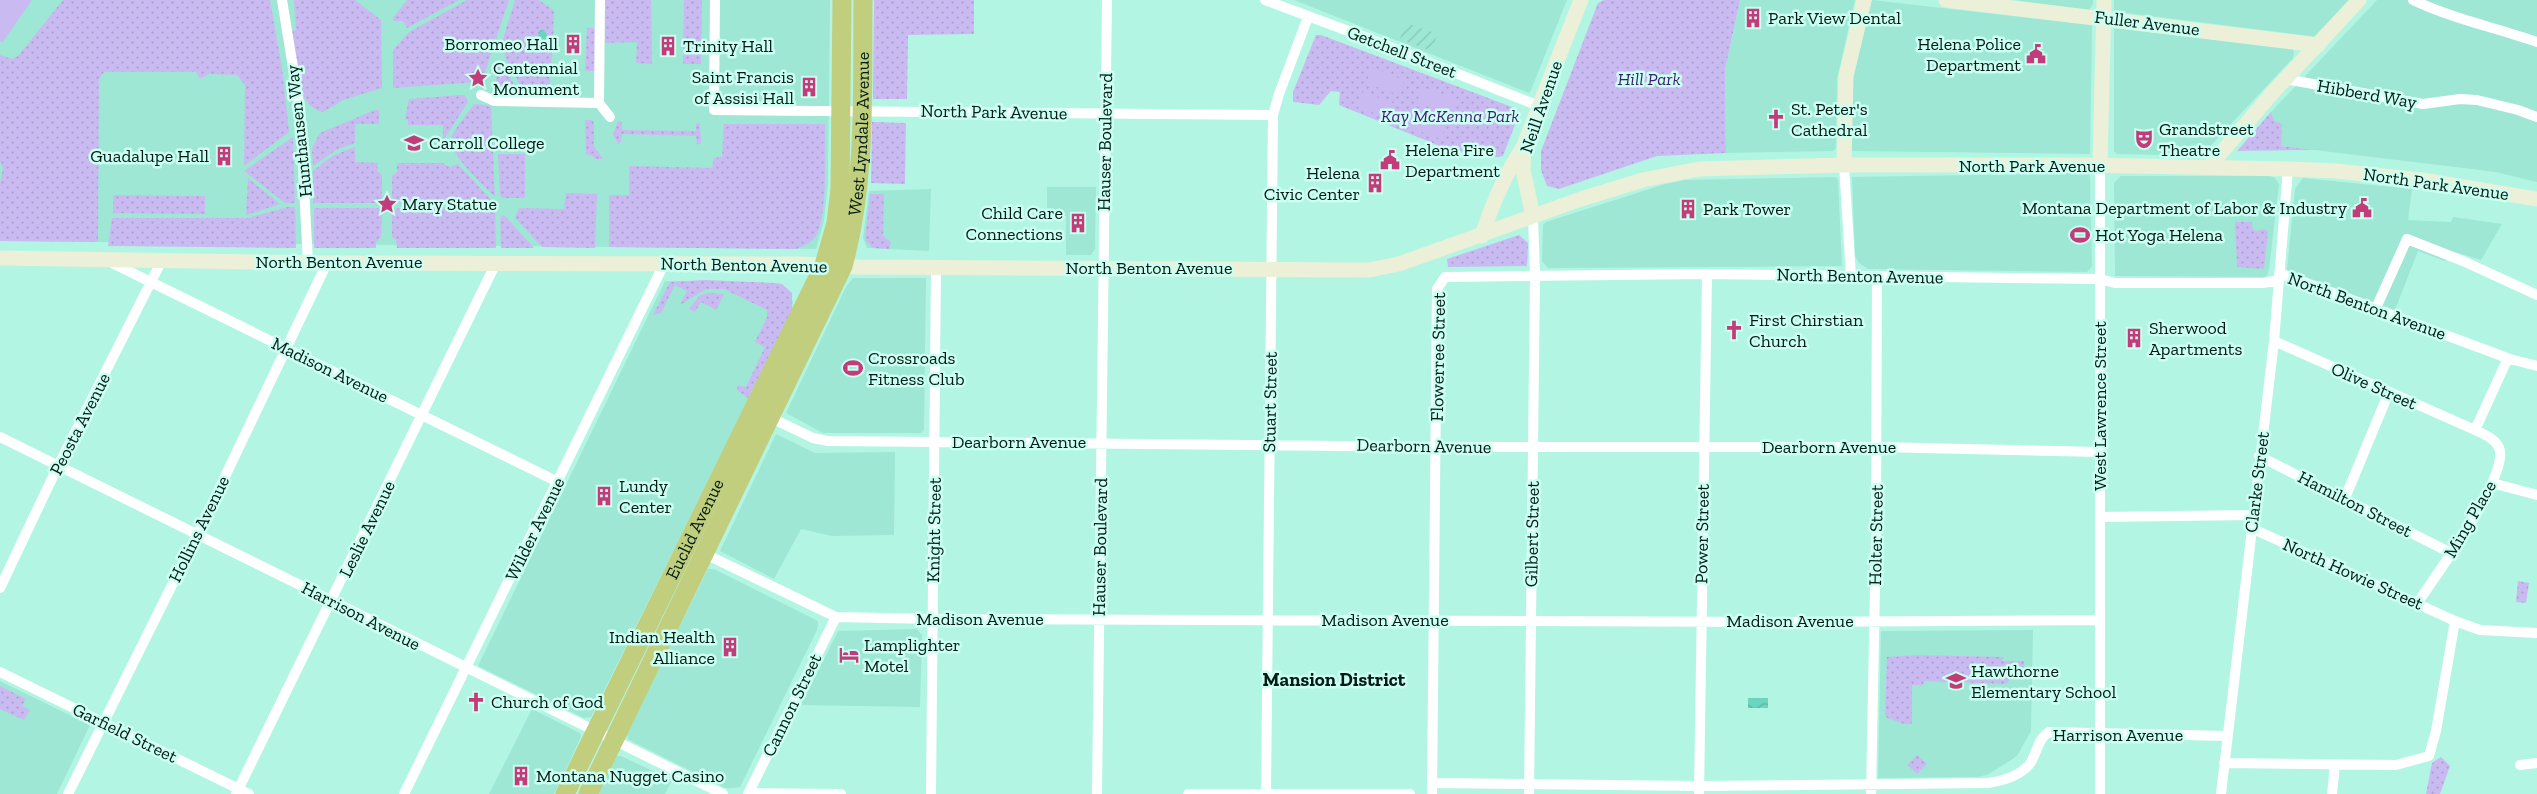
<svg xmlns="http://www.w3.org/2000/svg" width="2537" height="794" font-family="'Zilla Slab',serif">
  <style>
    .built { fill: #9de7d4 }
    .industrial { fill: url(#industrial-furrows) }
    .green { fill: url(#green-dots) }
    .pitch { fill: #c9bbf1 }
    .water { fill: url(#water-waves) }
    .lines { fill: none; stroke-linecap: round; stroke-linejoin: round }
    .street { stroke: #fff; stroke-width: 10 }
    .secondary { stroke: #ecf0d8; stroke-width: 15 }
    .highway { stroke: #c0ce7d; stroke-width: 19 }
    .labels { text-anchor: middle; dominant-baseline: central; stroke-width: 5; stroke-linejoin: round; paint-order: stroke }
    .poi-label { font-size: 18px; fill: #011a14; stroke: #cbfff1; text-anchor: start }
    .street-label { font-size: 18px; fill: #011a14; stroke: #cbfff1 }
    .park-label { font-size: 18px; font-style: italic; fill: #401e72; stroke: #cbfff1 }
    .neighbourhood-label { font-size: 19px; font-weight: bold; fill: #011a14; stroke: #cbfff1 }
  </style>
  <defs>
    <pattern id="industrial-furrows" width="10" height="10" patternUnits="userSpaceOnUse" patternTransform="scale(1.25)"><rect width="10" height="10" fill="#9de7d4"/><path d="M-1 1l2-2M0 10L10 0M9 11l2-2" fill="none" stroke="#85c6b5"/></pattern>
    <pattern id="green-dots" width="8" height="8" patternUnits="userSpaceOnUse" patternTransform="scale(1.25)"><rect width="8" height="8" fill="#c9bbf1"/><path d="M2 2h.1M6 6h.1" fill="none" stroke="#aba0ce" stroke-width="1.8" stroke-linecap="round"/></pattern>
    <pattern id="water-waves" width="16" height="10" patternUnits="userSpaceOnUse" patternTransform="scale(1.25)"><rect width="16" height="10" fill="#6bd5bd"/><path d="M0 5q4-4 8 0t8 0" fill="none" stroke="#5bb6a2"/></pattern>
  </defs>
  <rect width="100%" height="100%" fill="#b3f5e3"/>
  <!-- built -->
  <path class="built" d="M0,0H830L828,183L824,221L816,249L0,241Z
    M1294,0H1567L1531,90L1529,93Z
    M1740,0H1855L1837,79L1836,148L1833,151L1726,153L1725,70Z
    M1872,0L2092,25L2090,154L1850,151L1852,83Z
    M2014,0H2093V4L2089,10Z
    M2114,0H2352L2317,37L2119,12L2114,11Z
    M2377,0H2537V182L2496,172L2281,146L2271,112Z
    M2114,28L2293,49L2294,53L2293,58L2201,156L2117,154L2114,151Z
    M2085,173L2089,174L2090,178L2092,266L2087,272L1868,269L1859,263L1855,256L1852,177Z
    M2121,176H2270L2275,178L2279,184L2269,270L2266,277L2115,276L2114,183Z
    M1836,177L1838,180L1842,266L1548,268L1542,261L1543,225L1546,222L1665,184L1685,180Z
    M2303,178L2412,189L2408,220L2451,222L2453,217L2502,224L2481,260L2451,251L2445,261L2418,251L2395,310L2287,270L2295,189Z
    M1047,187H1096L1095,249L1091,255H1066V216L1047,215Z
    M931,189L929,251L867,248L863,238L869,191Z
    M853,278H926L924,430L921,433H823L786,413L846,287Z
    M665,281L775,283L793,301L792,311L591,717L584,718L478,666Z
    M776,434L815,453L895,452L894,535L832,536L801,529L774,579L720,551Z
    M708,569H714L818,621V624L817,630L740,787L733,788H725L633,742L628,739L627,734Z
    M917,629L922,635L920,707L801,705L838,631Z
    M2033,630L2031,731L2017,756L1989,774L1978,777L1878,778L1881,631Z
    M0,681L90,725L57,794H0Z
    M532,709L580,733L581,737L554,794H489Z
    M617,756H621L672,780L665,794H598Z"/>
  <!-- industrial -->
  <path class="industrial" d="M1406,23L1438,34L1431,51L1400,39Z"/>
  <!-- green -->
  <path class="green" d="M63,0H270L282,68L289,132L244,166L245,85L237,75L209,74L200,79L196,72H104L99,79L98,242L0,241V182L3,169L0,161V55L12,59L19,55Z
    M294,0H355L381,20L382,88L343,100L323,112C294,106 295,56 291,31L296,30Z
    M407,0H459L407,28L403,21H393V18Z
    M467,0H509L484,75L479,82L393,88V50L409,32Z
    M515,0H539L554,11C554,41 550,69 549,98L536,99L521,87L505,57L503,39Z
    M605,0H651L652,64L636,63L637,42L605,43Z
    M684,0H702L701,64H683Z
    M874,0H974V34L908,35L907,99H873Z
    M1604,0H1740L1725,70L1726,153L1657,156L1559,189L1547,186L1541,170V151L1598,3Z
    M587,28H596L595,71H585Z
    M1316,35H1321L1512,107L1518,117L1503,156L1497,157L1447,149L1339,105L1340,92L1331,91L1319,105L1293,102V92Z
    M500,63L504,64L514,85L509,91H494L497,76L496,64Z
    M460,95H465L468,102L443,141V125H408V119H405L409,99Z
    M474,104L486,105L491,107L495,197C484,185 445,152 452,136C457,125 467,114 474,104Z
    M375,110H379V124H355V143L336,150L313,166L312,148L320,133Z
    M2271,112L2274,121L2282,124L2281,146L2315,150L2237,151Z
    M585,120H592L594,123V146L603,159H595L594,157L586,154Z
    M618,121L622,122V130L696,131V124L700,123L701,143L697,145L696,136L622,134L621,142L618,144L613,134Z
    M872,122L906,123L905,184L871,183Z
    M724,124H825C825,149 828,216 816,236C811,243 805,245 797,249L609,247V195H629V166L712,168L714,158L722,157Z
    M293,137L295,203H285L244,171Z
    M355,147V162L378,163L377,171L382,175V198L378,203H313V171L332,156Z
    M498,154H525V198H502L500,195Z
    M397,163H443L449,167L458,164L493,202L396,203L392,197V176L397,172Z
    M248,178L280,204L246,215Z
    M566,193L597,194L595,248L542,247L515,218L519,208L564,209Z
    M870,194H884L883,236L891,242L889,249L873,248L865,240Z
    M113,195L205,196V214L113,213Z
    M288,207H295L296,248L108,246L112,218H248Z
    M314,208H378L382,213L381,237L376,242V248H314Z
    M397,208L495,209L496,248H397L396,240L392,237V213Z
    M504,215L534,248H501L500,218Z
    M2235,222H2252V228L2256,231L2264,229L2268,231L2264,269L2237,267Z
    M1519,235L1528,243L1527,266L1448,267L1447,259Z
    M705,280L775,283L782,284L792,293V311L748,398L737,390L738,385L746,387L765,347L755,342L767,317V310L724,289H706L680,305L687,291L675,285L661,313L653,315L670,282Z
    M709,293L724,294L716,310L701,302L695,312L689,309L700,295Z
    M2518,581L2529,583L2526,603L2516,602Z
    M1918,655L2004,657L2002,661H2024L2023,676L2019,680H2010L2006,684L1924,681L1923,685H1912V724H1904L1885,717L1887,657Z
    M0,686L26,699L22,706L30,710L24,720L0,709Z
    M1917,755L1927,764L1917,774L1907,765Z
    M2441,757L2450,766L2440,794H2426L2432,763Z"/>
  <!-- pitch -->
  <path class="pitch" d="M0,0H32L2,43L0,41Z
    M1372,68L1404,80L1399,95L1366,83Z
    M1422,87L1455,99L1450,115L1417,102Z
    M1362,92L1396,104L1391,119L1357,107Z
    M1413,111L1446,124L1441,139L1408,127Z"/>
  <!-- water -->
  <path class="water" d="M541,30H544L547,35V43L532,53L530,48L540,40L538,33Z
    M1748,698H1768V708H1748Z"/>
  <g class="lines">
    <!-- street -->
    <path class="street" d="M282,0L300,110L308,263
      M600,0L599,103L610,117
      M715,0L714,110L1273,115
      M1265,0L1367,38L1539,106
      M2413,0C2450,18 2497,28 2537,42
      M2285,79L2423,104L2460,99L2477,100L2518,110L2537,117
      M481,95L494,101L599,103
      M1844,165L1851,276
      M108,261L558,482
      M2279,273L2510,359L2537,366
      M2376,308L2407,239L2463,261L2537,295
      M2274,341L2475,430C2484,434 2498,440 2500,451C2505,481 2437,574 2418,602
      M767,416L813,438L828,441L1437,447H1877L2100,452
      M2475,430L2508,358
      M0,437L723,794
      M2259,456L2451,553
      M2492,483L2537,495
      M2345,498L2389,392
      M2100,517L2253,515
      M2251,528L2455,621L2480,630L2537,633
      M701,552L836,617L932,619L1788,622L2100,620
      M0,588L58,466L162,260
      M0,672L249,794
      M2224,763L2396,765L2429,756L2436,731L2455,621
      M2520,765L2537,763
      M1432,783L1699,786L1988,783C2002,781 2019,776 2029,765C2037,755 2037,739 2049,732L2227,736
      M749,793L841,794
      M68,794L198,533L327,263
      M236,794L496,263
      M404,794L664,264
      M748,794L836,617
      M931,794L936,267
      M1097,794L1107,0
      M1188,794H1410
      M1266,794L1273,115L1279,94L1308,17
      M1432,794L1437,289L1445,277L1707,274L2100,279L2115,283H2263L2279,280
      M1529,794L1535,275L1533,216
      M1699,794L1707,274
      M1871,794L1876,534L1877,276
      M2100,794V166
      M2221,794L2274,341L2288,169
      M2332,794L2335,765"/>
    <!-- secondary -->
    <path class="secondary" d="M1946,0L2318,45
      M1844,165L1846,76L1864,0
      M2100,166L2104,0
      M2209,167L2274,91L2359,0
      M1533,216L1523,170L1524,145L1581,0
      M1482,236C1492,203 1505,175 1523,147
      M0,258L327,263L801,264L859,267L1369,270L1399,264L1581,199L1643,180L1699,169L1844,165H2086L2288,169L2336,171L2422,180L2537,199"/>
    <!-- highway -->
    <g class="highway">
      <path id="s1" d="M565,794L824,265L836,223L840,189L842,0"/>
      <path id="s2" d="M588,794L843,266C867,180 862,88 863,0"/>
    </g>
  </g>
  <!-- icons -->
  <defs>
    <symbol id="building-bare" viewBox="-9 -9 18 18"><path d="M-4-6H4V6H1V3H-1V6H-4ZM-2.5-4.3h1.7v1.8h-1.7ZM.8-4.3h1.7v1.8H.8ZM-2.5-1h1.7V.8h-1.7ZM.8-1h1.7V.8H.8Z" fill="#c33b79" stroke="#cbfff1" stroke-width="2.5" paint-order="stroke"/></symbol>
    <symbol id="civic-bare" viewBox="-9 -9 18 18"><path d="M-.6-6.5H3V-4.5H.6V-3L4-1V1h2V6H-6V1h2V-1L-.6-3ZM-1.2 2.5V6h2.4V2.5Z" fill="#c33b79" stroke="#cbfff1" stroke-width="2.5" paint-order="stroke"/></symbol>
    <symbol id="sight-bare" viewBox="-9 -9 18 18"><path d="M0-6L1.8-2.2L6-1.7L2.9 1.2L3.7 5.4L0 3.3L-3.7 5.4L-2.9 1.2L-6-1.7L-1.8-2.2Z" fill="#c33b79" stroke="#cbfff1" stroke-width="2.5" paint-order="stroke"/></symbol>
    <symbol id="church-bare" viewBox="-9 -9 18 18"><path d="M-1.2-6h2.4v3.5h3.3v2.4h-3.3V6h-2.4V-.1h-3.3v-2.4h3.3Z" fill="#c33b79" stroke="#cbfff1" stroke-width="2.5" paint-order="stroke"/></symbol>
    <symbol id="theatre-bare" viewBox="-9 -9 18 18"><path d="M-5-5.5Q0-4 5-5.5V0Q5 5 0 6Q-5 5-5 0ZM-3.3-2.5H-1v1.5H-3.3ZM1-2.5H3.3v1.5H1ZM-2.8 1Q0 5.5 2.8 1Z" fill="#c33b79" stroke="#cbfff1" stroke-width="2.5" paint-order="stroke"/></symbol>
    <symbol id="university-bare" viewBox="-9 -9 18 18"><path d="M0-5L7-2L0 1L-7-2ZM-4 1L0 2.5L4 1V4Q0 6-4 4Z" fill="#c33b79" stroke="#cbfff1" stroke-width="2.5" paint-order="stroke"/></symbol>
    <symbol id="stadium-bare" viewBox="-9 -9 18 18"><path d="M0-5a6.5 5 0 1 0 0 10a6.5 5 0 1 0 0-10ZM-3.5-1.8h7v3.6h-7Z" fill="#c33b79" stroke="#cbfff1" stroke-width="2.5" paint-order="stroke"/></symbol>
    <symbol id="hotel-bare" viewBox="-9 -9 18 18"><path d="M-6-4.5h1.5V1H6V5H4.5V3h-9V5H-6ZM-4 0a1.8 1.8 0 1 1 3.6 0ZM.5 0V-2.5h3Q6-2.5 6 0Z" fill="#c33b79" stroke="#cbfff1" stroke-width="2.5" paint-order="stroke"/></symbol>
    <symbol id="school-bare" viewBox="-9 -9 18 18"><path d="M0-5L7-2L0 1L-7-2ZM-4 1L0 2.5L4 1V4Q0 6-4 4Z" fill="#c33b79" stroke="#cbfff1" stroke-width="2.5" paint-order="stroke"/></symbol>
  </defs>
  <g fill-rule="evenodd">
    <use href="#building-bare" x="1739" y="4" width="28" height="28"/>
    <use href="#building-bare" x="559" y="30" width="28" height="28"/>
    <use href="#building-bare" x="654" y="32" width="28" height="28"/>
    <use href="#civic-bare" x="2022" y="40" width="28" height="28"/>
    <use href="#sight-bare" x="464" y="64" width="28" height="28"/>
    <use href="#building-bare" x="795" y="73" width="28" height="28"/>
    <use href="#church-bare" x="1762" y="105" width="28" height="28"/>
    <use href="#theatre-bare" x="2130" y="125" width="28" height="28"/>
    <use href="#university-bare" x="400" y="129" width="28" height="28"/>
    <use href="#building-bare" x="210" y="142" width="28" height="28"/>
    <use href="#civic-bare" x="1376" y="146" width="28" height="28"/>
    <use href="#building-bare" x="1361" y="169" width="28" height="28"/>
    <use href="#sight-bare" x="373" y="190" width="28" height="28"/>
    <use href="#civic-bare" x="2348" y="194" width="28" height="28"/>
    <use href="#building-bare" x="1674" y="195" width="28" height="28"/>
    <use href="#building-bare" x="1064" y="209" width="28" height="28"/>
    <use href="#stadium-bare" x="2066" y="221" width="28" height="28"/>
    <use href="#church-bare" x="1720" y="316" width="28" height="28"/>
    <use href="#building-bare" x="2120" y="324" width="28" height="28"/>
    <use href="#stadium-bare" x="839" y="354" width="28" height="28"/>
    <use href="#building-bare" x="590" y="482" width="28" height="28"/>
    <use href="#building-bare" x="716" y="633" width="28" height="28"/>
    <use href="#hotel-bare" x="835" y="641" width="28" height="28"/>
    <use href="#school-bare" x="1942" y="667" width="28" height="28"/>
    <use href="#church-bare" x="462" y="688" width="28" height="28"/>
    <use href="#building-bare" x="507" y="762" width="28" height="28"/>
  </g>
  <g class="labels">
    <!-- poi labels -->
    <g class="poi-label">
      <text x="1768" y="18">Park View Dental</text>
      <text x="558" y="44" text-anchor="end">Borromeo Hall</text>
      <text x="2021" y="44" text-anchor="end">Helena Police<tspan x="2021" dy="21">Department</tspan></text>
      <text x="683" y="46">Trinity Hall</text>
      <text x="493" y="68">Centennial<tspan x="493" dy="21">Monument</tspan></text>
      <text x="794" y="77" text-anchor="end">Saint Francis<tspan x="794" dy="21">of Assisi Hall</tspan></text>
      <text x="1791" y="109">St. Peter's<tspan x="1791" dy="21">Cathedral</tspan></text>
      <text x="2159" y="129">Grandstreet<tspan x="2159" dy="21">Theatre</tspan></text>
      <text x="429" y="143">Carroll College</text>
      <text x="1405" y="150">Helena Fire<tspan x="1405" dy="21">Department</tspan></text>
      <text x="209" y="156" text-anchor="end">Guadalupe Hall</text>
      <text x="1360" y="173" text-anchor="end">Helena<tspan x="1360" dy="21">Civic Center</tspan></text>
      <text x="402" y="204">Mary Statue</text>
      <text x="2347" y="208" text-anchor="end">Montana Department of Labor &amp; Industry</text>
      <text x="1703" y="209">Park Tower</text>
      <text x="1063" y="213" text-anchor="end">Child Care<tspan x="1063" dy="21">Connections</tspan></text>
      <text x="2095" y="235">Hot Yoga Helena</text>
      <text x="1749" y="320">First Chirstian<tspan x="1749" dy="21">Church</tspan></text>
      <text x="2149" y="328">Sherwood<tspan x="2149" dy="21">Apartments</tspan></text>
      <text x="868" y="358">Crossroads<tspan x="868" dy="21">Fitness Club</tspan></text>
      <text x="619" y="486">Lundy<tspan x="619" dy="21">Center</tspan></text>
      <text x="715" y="637" text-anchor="end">Indian Health<tspan x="715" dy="21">Alliance</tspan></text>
      <text x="864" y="645">Lamplighter<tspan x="864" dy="21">Motel</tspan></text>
      <text x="1971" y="671">Hawthorne<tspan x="1971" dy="21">Elementary School</tspan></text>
      <text x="491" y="702">Church of God</text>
      <text x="536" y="776">Montana Nugget Casino</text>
    </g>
    <!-- street labels -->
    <g class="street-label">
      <text transform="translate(2147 23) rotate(7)">Fuller Avenue</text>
      <text transform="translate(1402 52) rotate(21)">Getchell Street</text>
      <text transform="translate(2367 94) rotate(10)">Hibberd Way</text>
      <text transform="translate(1541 107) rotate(-71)">Neill Avenue</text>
      <text transform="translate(994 112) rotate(1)">North Park Avenue</text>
      <text transform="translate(299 131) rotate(-96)">Hunthausen Way</text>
      <text stroke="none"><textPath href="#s2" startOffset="720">West Lyndale Avenue</textPath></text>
      <text transform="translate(1105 142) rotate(-89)">Hauser Boulevard</text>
      <text x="2032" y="166">North Park Avenue</text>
      <text transform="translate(2436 184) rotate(8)">North Park Avenue</text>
      <text x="339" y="262">North Benton Avenue</text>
      <text transform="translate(744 265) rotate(1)">North Benton Avenue</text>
      <text x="1149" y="268">North Benton Avenue</text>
      <text transform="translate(1860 276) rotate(1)">North Benton Avenue</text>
      <text transform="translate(2367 306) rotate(20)">North Benton Avenue</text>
      <text transform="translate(1438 357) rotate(-89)">Flowerree Street</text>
      <text transform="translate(330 370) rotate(26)">Madison Avenue</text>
      <text transform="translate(2374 386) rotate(24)">Olive Street</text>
      <text transform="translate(1270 402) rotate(-89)">Stuart Street</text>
      <text transform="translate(2100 406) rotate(-90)">West Lawrence Street</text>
      <text transform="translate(80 424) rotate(-63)">Peosta Avenue</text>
      <text x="1019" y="442">Dearborn Avenue</text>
      <text transform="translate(1424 446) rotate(1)">Dearborn Avenue</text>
      <text x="1829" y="447">Dearborn Avenue</text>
      <text transform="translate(2257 482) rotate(-83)">Clarke Street</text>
      <text transform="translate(2355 504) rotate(27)">Hamilton Street</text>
      <text transform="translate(2470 519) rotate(-60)">Ming Place</text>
      <text transform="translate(199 529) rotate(-64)">Hollins Avenue</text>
      <text transform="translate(367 529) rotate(-64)">Leslie Avenue</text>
      <text transform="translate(535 529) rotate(-64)">Wilder Avenue</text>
      <text stroke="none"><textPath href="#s1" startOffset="295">Euclid Avenue</textPath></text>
      <text transform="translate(934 530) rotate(-89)">Knight Street</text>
      <text transform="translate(1532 534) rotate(-89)">Gilbert Street</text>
      <text transform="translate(1702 534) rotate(-89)">Power Street</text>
      <text transform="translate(1876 535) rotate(-89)">Holter Street</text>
      <text transform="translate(1100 547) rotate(-89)">Hauser Boulevard</text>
      <text transform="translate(2353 574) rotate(24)">North Howie Street</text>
      <text transform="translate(361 616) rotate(27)">Harrison Avenue</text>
      <text x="980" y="619">Madison Avenue</text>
      <text x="1385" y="620">Madison Avenue</text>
      <text x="1790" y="621">Madison Avenue</text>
      <text transform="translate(792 705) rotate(-64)">Cannon Street</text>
      <text transform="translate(125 733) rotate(26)">Garfield Street</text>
      <text x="2118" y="735">Harrison Avenue</text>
    </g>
    <!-- park labels -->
    <g class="park-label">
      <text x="1649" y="79">Hill Park</text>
      <text x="1450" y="116">Kay McKenna Park</text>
    </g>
    <!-- neighbourhood labels -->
    <g class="neighbourhood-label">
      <text x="1334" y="679">Mansion District</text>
    </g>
  </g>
</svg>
